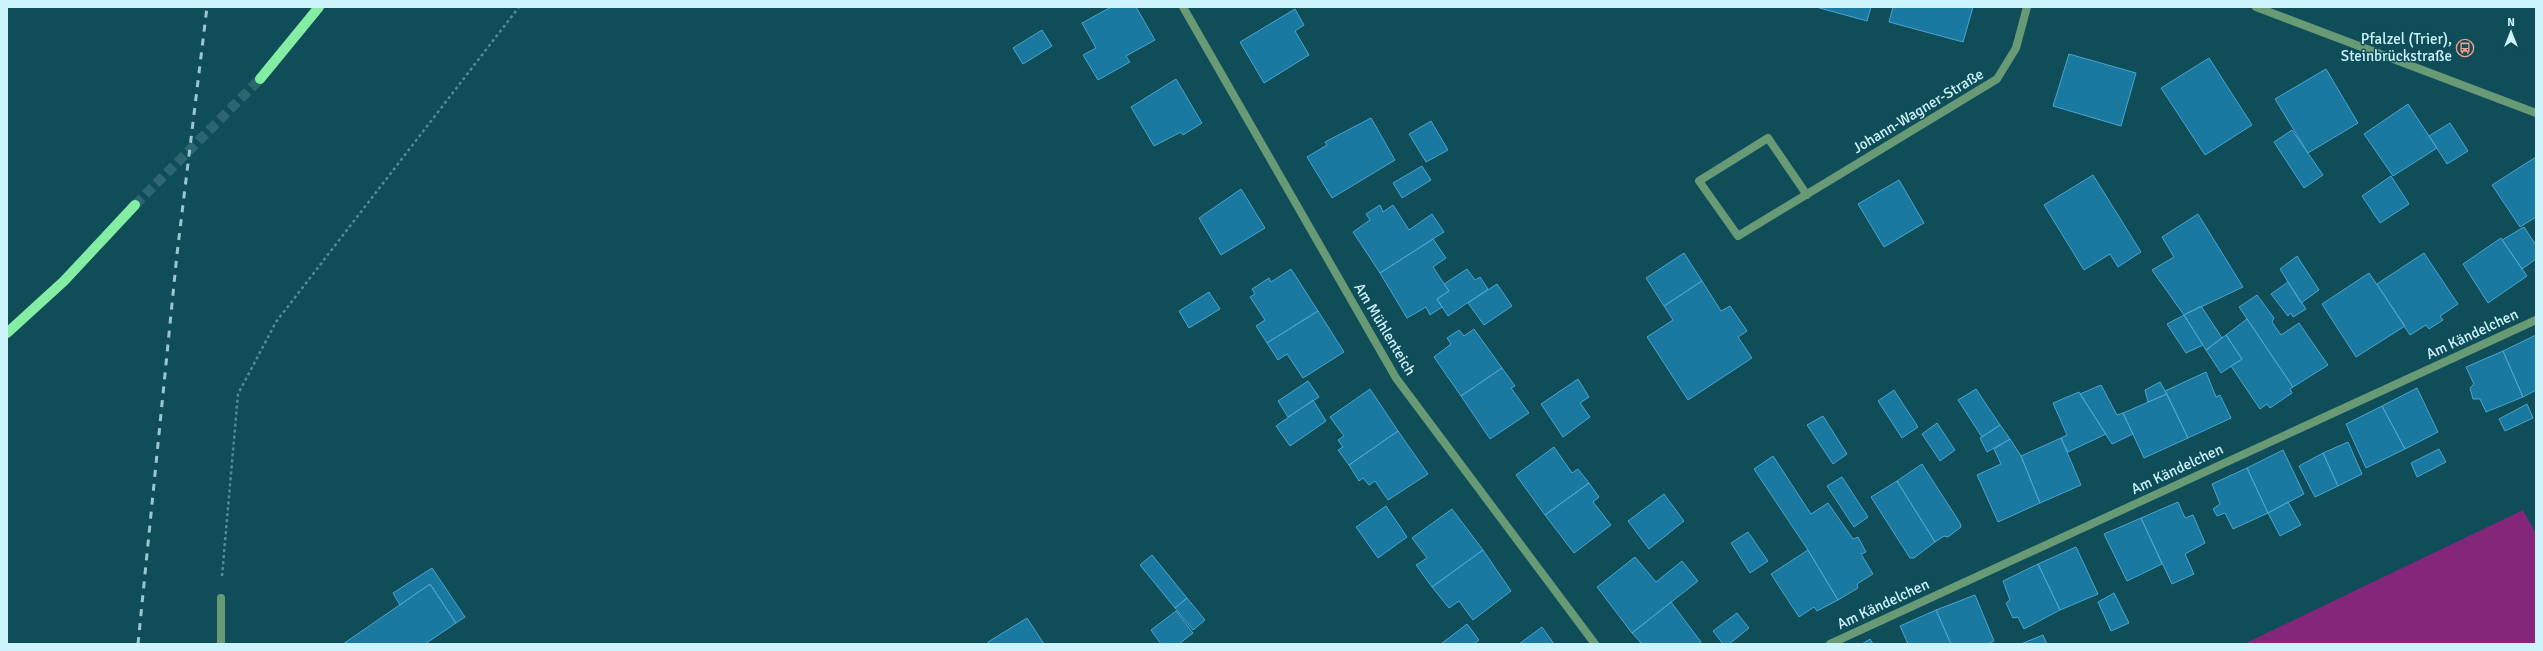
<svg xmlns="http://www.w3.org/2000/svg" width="2543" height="651" font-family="Signika,sans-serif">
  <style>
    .green { fill: #84277b }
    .building { fill: #1979a1; stroke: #4da4ce }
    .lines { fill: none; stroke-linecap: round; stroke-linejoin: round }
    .primary-tunnel { stroke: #2c6671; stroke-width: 10; stroke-dasharray: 10 5; stroke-linecap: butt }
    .path { stroke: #558b95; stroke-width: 2.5; stroke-dasharray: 3 3; stroke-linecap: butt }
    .minor { stroke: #699a76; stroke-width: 8 }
    .primary { stroke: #83eda3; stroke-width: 10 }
    .rail { stroke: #99c7cf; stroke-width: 3; stroke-dasharray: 7 7; stroke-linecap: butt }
    .labels { text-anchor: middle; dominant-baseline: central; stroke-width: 3; stroke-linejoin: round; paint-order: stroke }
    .poi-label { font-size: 15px; fill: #cdf4fc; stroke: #0f4d58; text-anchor: end }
    .street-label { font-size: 15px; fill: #cdf4fc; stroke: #0f4d58 }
  </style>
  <rect width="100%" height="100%" fill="#0f4d58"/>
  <!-- green -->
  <path class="green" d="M2523,510L2536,534V644H2244Z"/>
  <!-- building -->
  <path class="building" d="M1111,7H1136L1155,40L1126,56L1130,62L1098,80L1083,55L1096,48L1082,23Z
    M1816,7H1871L1867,21Z
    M1893,7H1973L1963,42L1889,22Z
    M1295,9L1304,25L1295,31L1309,55L1264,83L1240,42Z
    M1042,30L1052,46L1023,64L1013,48Z
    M2069,54L2136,73L2121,126L2053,106Z
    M2209,58L2252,125L2205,155L2161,88Z
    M2326,69L2358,123L2308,153L2275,99Z
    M1176,79L1202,123L1183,135L1181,132L1154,146L1131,107Z
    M2408,104L2437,148L2393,176L2364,134Z
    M1371,118L1395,160L1332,198L1307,157L1327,145L1325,142Z
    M1431,121L1448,150L1426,162L1409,134Z
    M2450,123L2468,151L2447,164L2429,136Z
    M2292,130L2323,175L2304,188L2274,142Z
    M2536,157V217L2520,227L2492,185Z
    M1422,166L1431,180L1402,198L1393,183Z
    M2093,175L2141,252L2118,267L2110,254L2084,270L2044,205Z
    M2391,176L2409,204L2380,223L2362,196Z
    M1899,180L1924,223L1884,247L1858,204Z
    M1241,189L1265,228L1221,255L1199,218Z
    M1380,205L1383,212L1393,205L1409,230L1432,214L1444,232L1380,273L1353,232L1370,220L1366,214Z
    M2198,214L2243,287L2184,315L2152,270L2174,257L2162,237Z
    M2524,227L2536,245V259L2522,269L2502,240Z
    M2501,238L2527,276L2488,303L2463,264Z
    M1433,239L1446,258L1433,267L1449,291L1437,299L1442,307L1430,315L1426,307L1407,318L1380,273Z
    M1684,253L1702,281L1664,306L1646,278Z
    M2424,253L2458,304L2440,316L2443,320L2429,329L2426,325L2410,335L2377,284Z
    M2297,256L2319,290L2301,303L2280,269Z
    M1291,269L1318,311L1267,343L1256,326L1265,320L1250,297L1255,294L1252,289L1269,278L1271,282Z
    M1467,269L1475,280L1480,277L1488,289L1448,316L1437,299L1449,291L1444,284Z
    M2369,273L2405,326L2356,357L2322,304Z
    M1702,281L1721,311L1730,306L1747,331L1738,337L1752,358L1688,400L1647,337L1673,320L1664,306Z
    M2288,282L2306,309L2293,317L2291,313L2288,316L2271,294Z
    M1497,284L1512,306L1484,325L1468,303Z
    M1209,292L1220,309L1189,328L1179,311Z
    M2257,295L2274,318L2272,322L2281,335L2299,323L2328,365L2293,387L2239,307Z
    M2201,306L2222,338L2206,350L2184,315Z
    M1318,311L1344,352L1303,378L1287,354L1278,360L1267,343Z
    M2184,315L2203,345L2186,353L2167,324Z
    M2247,319L2293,387L2290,389L2292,393L2270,408L2267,404L2260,409L2231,366L2242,359L2226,335Z
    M1474,329L1502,368L1461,396L1434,357L1451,344L1447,338L1459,330L1464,336Z
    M2226,335L2242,359L2221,373L2206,350Z
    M2536,335V390L2523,397L2503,351Z
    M2503,351L2523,397L2486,412L2480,399H2473L2470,388L2474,384L2466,367Z
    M1502,368L1515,386L1511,388L1529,413L1490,439L1461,396Z
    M2206,372L2216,397L2220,395L2231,418L2188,438L2165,391Z
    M1578,379L1589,397L1580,403L1590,417L1563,437L1541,404Z
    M1308,381L1319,397L1288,417L1278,401Z
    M2160,382L2167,394L2148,402L2145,390Z
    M2101,385L2117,415L2123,413L2133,434L2112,444L2080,394Z
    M2417,388L2438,432L2405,449L2382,406Z
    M1370,389L1398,431L1349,465L1338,450L1343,447L1338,440L1344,436L1330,417Z
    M1976,389L2000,425L1982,437L1958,400Z
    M1894,390L1918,427L1902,438L1878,401Z
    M2079,392L2106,434L2068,452L2061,438L2067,435L2053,403Z
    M2167,394L2188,438L2144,458L2123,413Z
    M1313,400L1326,421L1290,446L1276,426Z
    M2527,404L2533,418L2505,431L2499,419Z
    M2382,406L2405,449L2366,468L2346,424Z
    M1823,416L1847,454L1833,464L1807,425Z
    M1937,423L1955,450L1940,461L1922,434Z
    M2000,425L2010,439L1987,452L1980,438Z
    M1398,431L1428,474L1388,500L1375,481L1369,485L1363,478L1359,481L1349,465Z
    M2061,438L2081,485L2040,503L2021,456Z
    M2010,439L2021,456L2040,503L1998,522L1977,475L2001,464L1994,449Z
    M2348,442L2362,474L2338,486L2323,453Z
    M1554,447L1572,473L1578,469L1589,483L1545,515L1516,475Z
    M2439,449L2446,462L2417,477L2411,463Z
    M2283,450L2304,494L2268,513L2247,468Z
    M2323,453L2338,486L2315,497L2299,466Z
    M1773,456L1811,514L1828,503L1853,539L1858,537L1866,552L1861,554L1873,574L1857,584L1858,588L1838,600L1808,550L1754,469Z
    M1922,464L1960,523L1961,527L1948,537L1944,536L1935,542L1897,481Z
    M2247,468L2268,513L2233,529L2225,513L2217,516L2213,509L2220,504L2212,484Z
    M1842,477L1868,517L1854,527L1827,486Z
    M1897,481L1935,542L1914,558H1910L1871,497Z
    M1589,483L1599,497L1593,502L1611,525L1574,553L1545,515Z
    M1664,494L1684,521L1649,549L1628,521Z
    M2178,502L2185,518L2193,515L2205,543L2185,554L2194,574L2172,584L2141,518Z
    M2288,502L2301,525L2280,536L2268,513Z
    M1386,506L1407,537L1378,558L1356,527Z
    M1452,509L1483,550L1432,587L1416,565L1427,558L1412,538Z
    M2141,518L2162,564L2127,581L2104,534Z
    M1748,532L1768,561L1750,573L1731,543Z
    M2076,547L2098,594L2060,610L2038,564Z
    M1483,550L1511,591L1473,620L1459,601L1449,608L1432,587Z
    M1808,550L1838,600L1817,611L1814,607L1799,617L1771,574Z
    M1152,555L1187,598L1175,608L1140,565Z
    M1635,557L1656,582L1682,561L1698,581L1632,633L1597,587Z
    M2038,564L2060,610L2024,629L2018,617L2013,618L2006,603L2010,600L2003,581Z
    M432,568L465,617L456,623L430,584L400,605L393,593Z
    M430,584L456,623L425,644H343Z
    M2114,593L2129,623L2111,631L2098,602Z
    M1975,595L1994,641L1987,644H1951L1936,610Z
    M1187,598L1205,620L1193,630L1175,608Z
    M1671,602L1701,642L1698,644H1642L1632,633Z
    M1936,610L1951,644H1908L1900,626Z
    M1176,611L1193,633L1179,644H1161L1151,630Z
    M1737,613L1749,628L1729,644H1723L1713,631Z
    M1027,618L1044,644H989L988,642Z
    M1467,624L1479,640L1474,644H1441Z
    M1542,627L1554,644H1519Z
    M2043,635L2047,644H2021Z
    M1870,639L1873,644H1862Z"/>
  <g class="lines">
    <!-- primary-tunnel -->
    <path class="primary-tunnel" d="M135,205L260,79"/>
    <!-- path -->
    <path class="path" d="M222,576L238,394L276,322L519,7"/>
    <!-- minor -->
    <path class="minor" d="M1183,7L1396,378L1595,644
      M2256,7L2536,113
      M1807,195L1768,138L1699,181L1738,236L1997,79L2016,48L2027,7
      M221,598V644
      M1830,644L2536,320"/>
    <!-- primary -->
    <path class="primary" d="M260,79L319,7
      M7,333L64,281L135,205"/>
    <!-- rail -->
    <path class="rail" d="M138,644L177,254L207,7"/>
  </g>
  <!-- icons -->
  <defs>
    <symbol id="bus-ring" viewBox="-11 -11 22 22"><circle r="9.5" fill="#0f4d58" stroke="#f49d8c" stroke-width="1.5"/><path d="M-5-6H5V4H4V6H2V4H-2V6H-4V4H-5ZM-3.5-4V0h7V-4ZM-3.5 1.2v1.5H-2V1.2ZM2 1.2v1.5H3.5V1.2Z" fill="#f49d8c"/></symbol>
  </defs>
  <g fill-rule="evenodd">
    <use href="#bus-ring" x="2455" y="38" width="20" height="20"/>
  </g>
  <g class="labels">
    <!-- poi labels -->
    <g class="poi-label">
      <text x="2452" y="39">Pfalzel (Trier),<tspan x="2452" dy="17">Steinbrückstraße</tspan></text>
    </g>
    <!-- street labels -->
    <g class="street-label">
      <text transform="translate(1918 111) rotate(-31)">Johann-Wagner-Straße</text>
      <text transform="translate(1385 329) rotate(59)">Am Mühlenteich</text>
      <text transform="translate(2472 334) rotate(-25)">Am Kändelchen</text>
      <text transform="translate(2177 469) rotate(-25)">Am Kändelchen</text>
      <text transform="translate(1883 604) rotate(-25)">Am Kändelchen</text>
    </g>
  </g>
  <!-- border -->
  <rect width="2543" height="651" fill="none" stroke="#cdf4fc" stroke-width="16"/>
  <!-- north arrow -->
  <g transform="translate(2511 32)" stroke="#0f4d58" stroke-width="3" paint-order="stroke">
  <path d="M0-3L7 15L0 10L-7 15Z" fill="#cdf4fc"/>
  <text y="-6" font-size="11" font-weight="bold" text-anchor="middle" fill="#cdf4fc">N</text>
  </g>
</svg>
